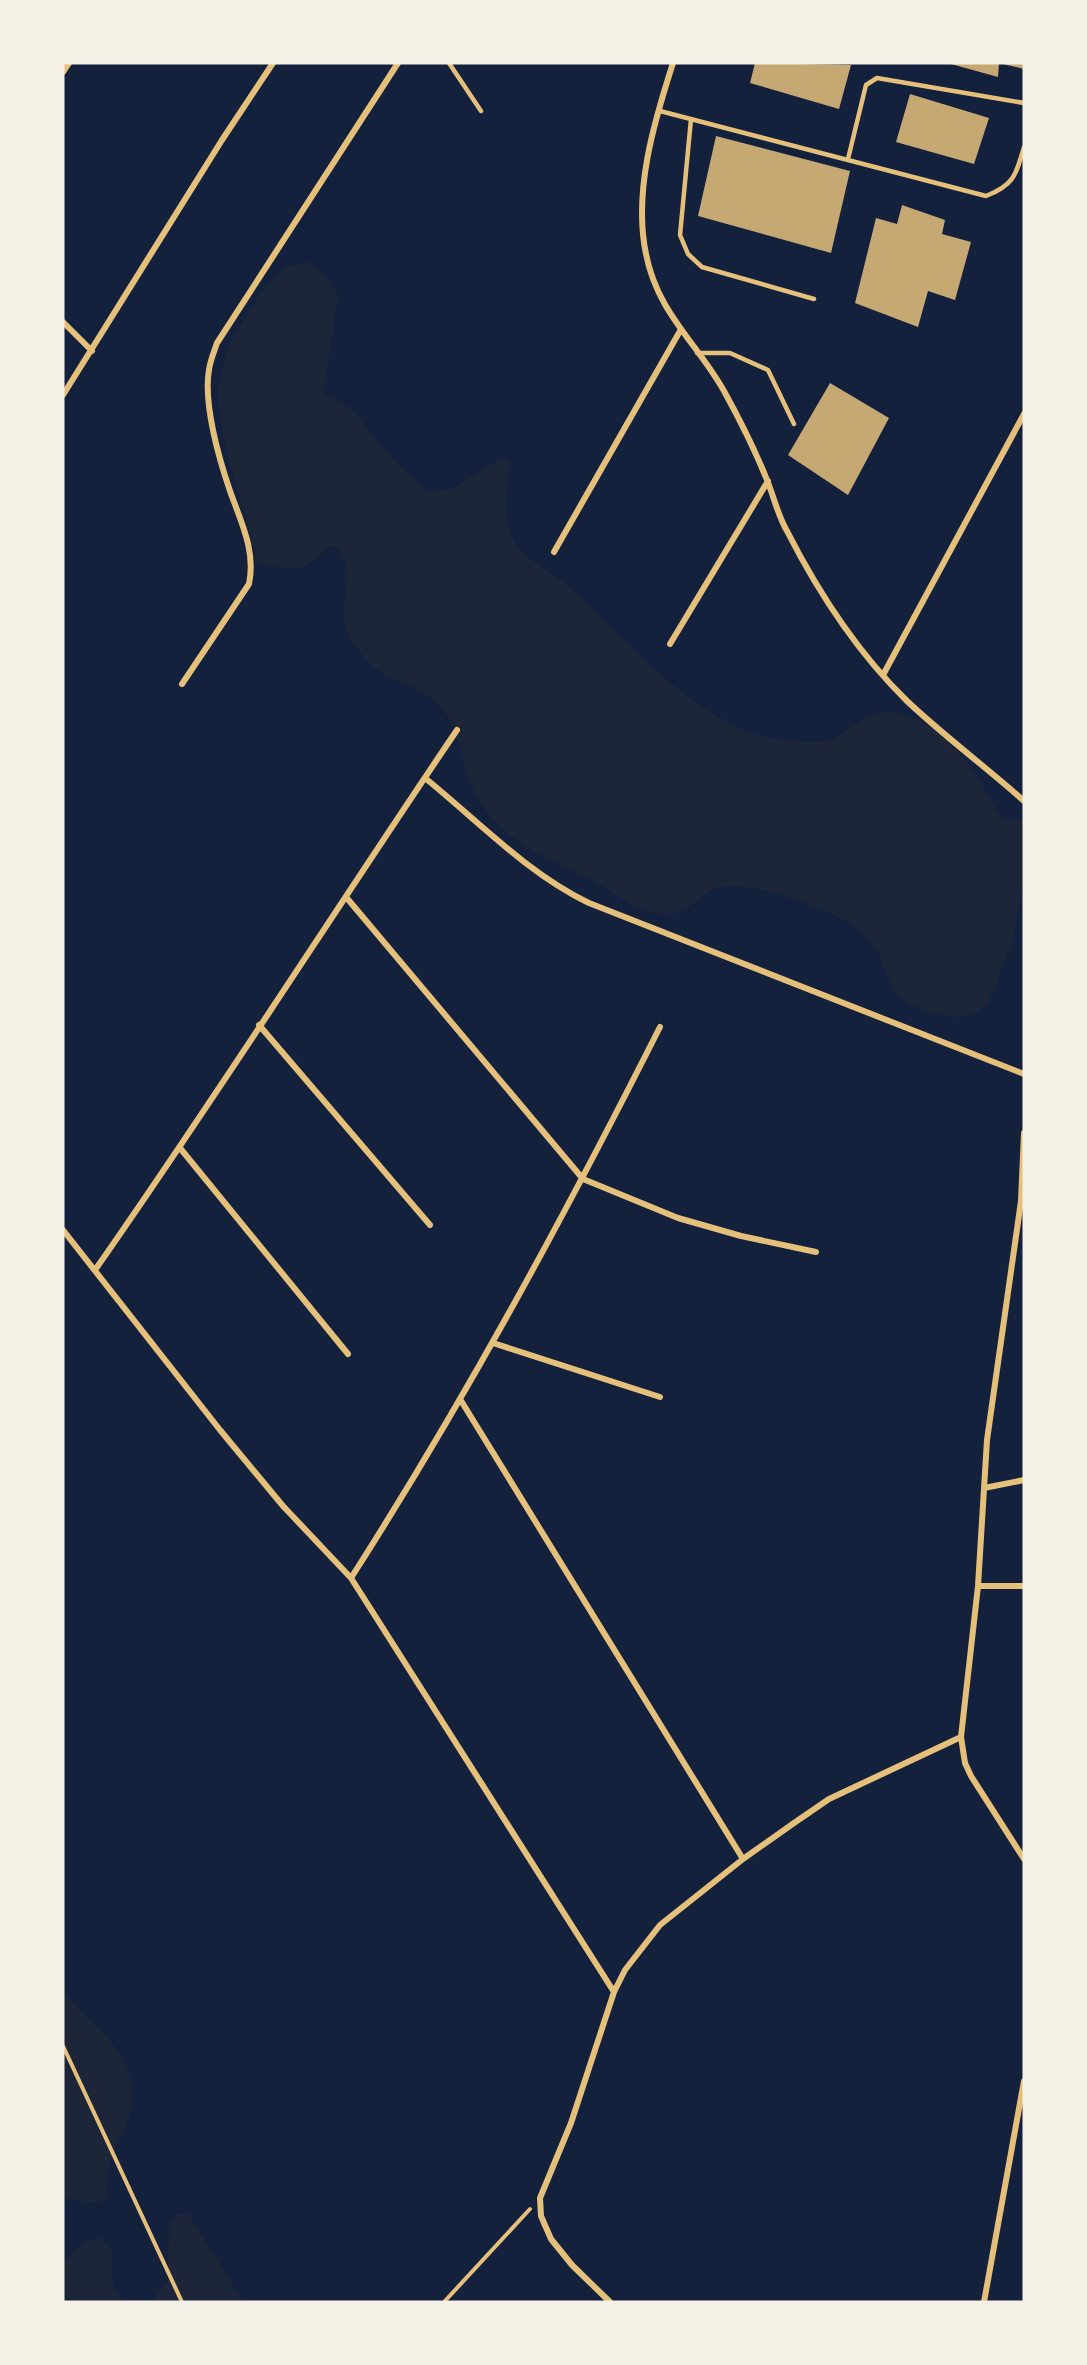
<svg xmlns="http://www.w3.org/2000/svg" width="1087" height="2365" font-family="Helvetica,sans-serif">
  <style>
    .green { fill: #1d2539 }
    .building { fill: #c6a872 }
    .lines { fill: none; stroke-linecap: round; stroke-linejoin: round }
    .path { stroke: #e5c07b; stroke-width: 4 }
    .service { stroke: #e5c07b; stroke-width: 4.5 }
    .minor { stroke: #e5c07b; stroke-width: 6 }
  </style>
  <rect width="100%" height="100%" fill="#14213d"/>
  <!-- green -->
  <path class="green" d="M308,262L331,281L338,297L323,394L352,409L390,456L428,492L452,489L500,459H511C507,484 501,510 511,535C521,558 549,570 568,586C623,635 674,699 743,730C758,737 780,739 796,741C805,742 824,744 832,740C854,728 876,703 906,715C959,736 974,773 1002,819L1024,820V891L1019,900L1013,939L987,1006C982,1009 976,1013 970,1015C950,1021 912,1010 897,995C892,990 890,980 887,974C876,946 870,935 842,919C816,905 742,877 715,889C689,900 693,916 659,913C636,911 616,894 597,883C549,856 506,848 476,795C461,767 462,731 440,706C426,690 403,685 385,675C374,669 356,649 350,638C337,614 350,590 346,565C345,560 341,553 339,548L329,546C304,573 292,573 258,561L223,438L218,391L228,347L261,292L285,267Z
    M63,1994C100,2031 146,2061 128,2120C123,2135 114,2148 110,2162C107,2174 107,2187 105,2199L95,2203L63,2198Z
    M177,2214H188L244,2302H151L168,2281L169,2225Z
    M99,2237L112,2249C112,2270 107,2289 127,2302H63V2262L83,2243Z"/>
  <!-- building -->
  <path class="building" d="M755,63L851,65L839,109L750,83Z
    M951,63H999L998,77L951,64Z
    M1003,63H1024V69L1003,64Z
    M910,94L989,118L974,164L896,142Z
    M716,136L850,171L831,253L698,216Z
    M902,205L945,220L942,234L971,242L955,300L928,291L918,327L855,303L876,218L897,224Z
    M830,383L889,418L848,495L788,455Z"/>
  <g class="lines">
    <!-- path -->
    <path class="path" d="M63,2046L182,2302
      M444,2302L530,2209"/>
    <!-- service -->
    <path class="service" d="M449,63L481,111
      M660,111L986,196C1014,185 1016,175 1024,147
      M691,119L680,235L688,254L702,267L814,299
      M848,159L866,85L877,78L1024,103
      M697,353H730L768,370L794,424"/>
    <!-- minor -->
    <path class="minor" d="M673,63C654,122 633,192 646,254C657,312 697,343 724,391C740,420 755,450 767,480C774,497 778,516 787,531C818,592 858,653 907,701C944,736 986,767 1024,801
      M63,72L69,63
      M63,322L92,351
      M63,395L222,140L273,63
      M554,552L680,331
      M670,644L768,481
      M883,675L1024,414
      M182,684L249,584C256,551 241,522 230,491C219,459 203,403 209,370C210,361 214,352 217,343L398,63
      M425,778C478,821 527,873 589,903L1024,1074
      M346,897L583,1179L678,1218L741,1236L816,1252
      M259,1025L430,1225
      M1024,1133L1021,1201L987,1440L978,1586L961,1737L965,1763L971,1776L1024,1859
      M180,1148L348,1354
      M63,1230L220,1430L283,1506L351,1578L614,1992
      M95,1270C219,1093 335,910 457,730
      M493,1343L660,1397
      M460,1399L743,1859
      M984,1488L1024,1480
      M351,1578C465,1400 565,1215 660,1027
      M978,1586H1024
      M610,2302L572,2265L551,2239L541,2216L540,2198L571,2123L614,1992L625,1970L660,1925L743,1859L794,1823L829,1799L961,1737
      M984,2302L1024,2081"/>
  </g>
  <!-- border -->
  <rect width="1087" height="2365" fill="none" stroke="#f6f1e7" stroke-width="129"/>
</svg>
